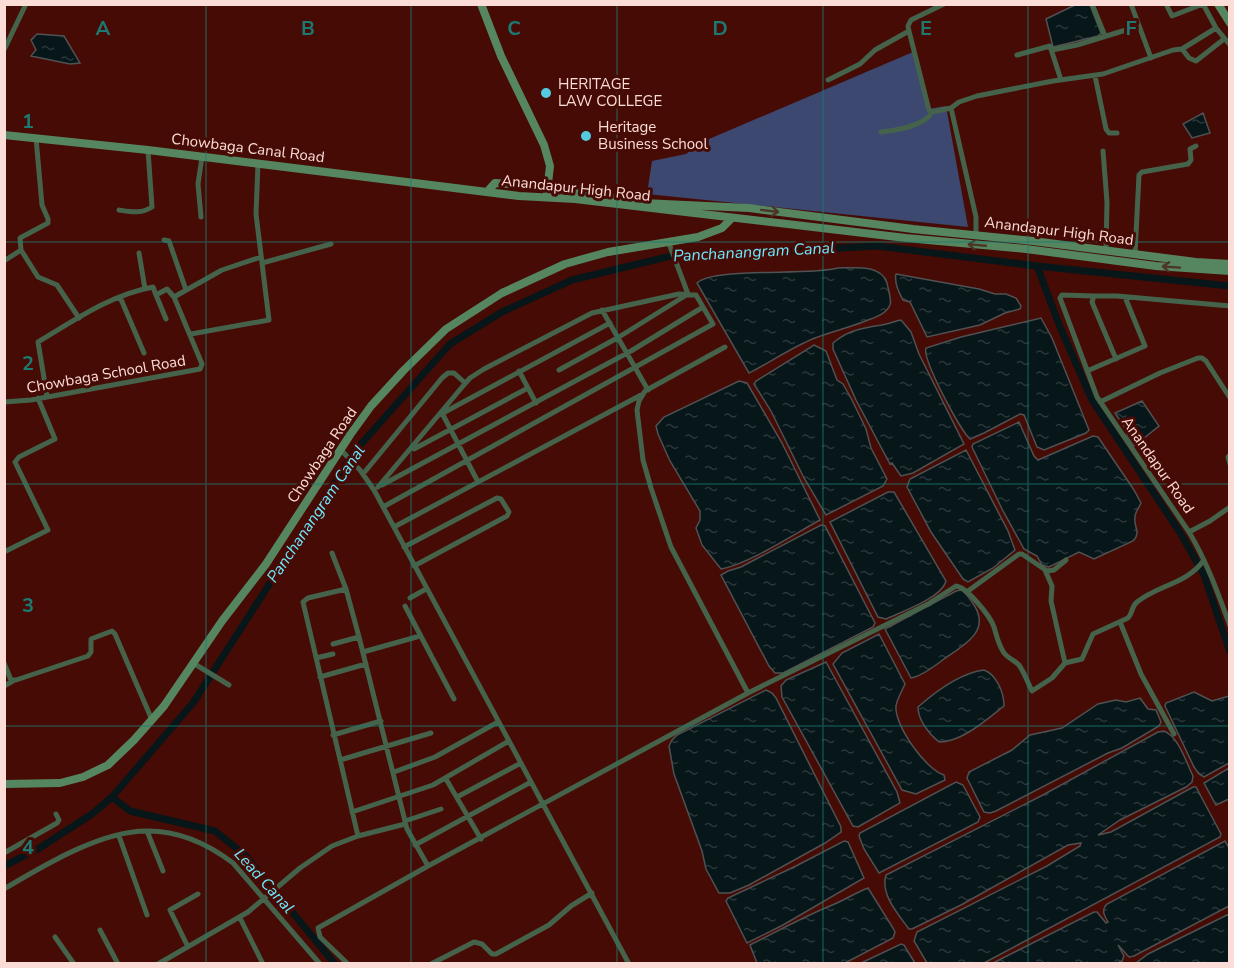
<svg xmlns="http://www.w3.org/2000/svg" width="1234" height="968" font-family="'Nunito Sans',sans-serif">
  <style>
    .green { fill: #3c4870 }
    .water { fill: url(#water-ripples); stroke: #505152; stroke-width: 1.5 }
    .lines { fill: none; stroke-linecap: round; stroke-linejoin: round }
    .canal { stroke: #061619; stroke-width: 7 }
    .street { stroke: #45634b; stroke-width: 5 }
    .secondary { stroke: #568660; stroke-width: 8 }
    .oneway { stroke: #4c3625 }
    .grid { fill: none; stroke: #1b7b73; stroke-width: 1.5; stroke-opacity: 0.55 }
    .poi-dot { fill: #54cade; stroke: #460b05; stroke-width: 2 }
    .labels { text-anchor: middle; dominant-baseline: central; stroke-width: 6; stroke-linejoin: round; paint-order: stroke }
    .poi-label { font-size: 15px; fill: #fcdcd6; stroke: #460b05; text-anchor: start }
    .street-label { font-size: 15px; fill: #fcdcd6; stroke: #460b05 }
    .water-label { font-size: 16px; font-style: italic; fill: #6be8fe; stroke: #460b05 }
    .grid-label { font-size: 20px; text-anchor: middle; font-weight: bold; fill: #1b7b73; stroke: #460b05; stroke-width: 6; stroke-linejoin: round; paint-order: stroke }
  </style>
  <defs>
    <pattern id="water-ripples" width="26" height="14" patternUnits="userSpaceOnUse" patternTransform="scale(1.5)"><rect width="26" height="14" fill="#061619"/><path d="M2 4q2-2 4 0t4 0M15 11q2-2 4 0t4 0" fill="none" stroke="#2b373a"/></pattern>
  </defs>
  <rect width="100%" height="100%" fill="#460b05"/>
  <!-- green -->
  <path class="green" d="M913,52L928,109L946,106L968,227L647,194L652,161L686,154L702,142Z"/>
  <!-- water -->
  <path class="water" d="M1075,5H1090L1101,33L1098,36L1053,47L1046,19Z
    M37,34L64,36L80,63L70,64L31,56L36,50L31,40Z
    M1203,113L1210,133L1192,138L1183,124Z
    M838,268C854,268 881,264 887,283C888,289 892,300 890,305C886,315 872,318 863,322C847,328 831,332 815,338C792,347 771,362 749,373L697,283C713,267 809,276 838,268Z
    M896,274L979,289L995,294H1006L1016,298L1021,306L1020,309L1005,313L980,325L927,337L910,302L903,300C899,293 894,283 896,274Z
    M1041,318L1052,338L1089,430L1086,433L1044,450L1037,447L1024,415L1020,414L984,433L970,439C960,430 922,359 926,348L961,337Z
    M901,320L911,332L919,354L964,444L913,473L901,476L892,463L890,464L856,400L833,349V343C848,330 863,328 882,325C889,324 895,321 901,320Z
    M814,345L826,351L837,380L843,384L852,400L866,429L871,448L887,479L883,486L826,515L804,478L771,411L754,384L756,381Z
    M739,381L747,383L782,443L820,520C794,534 749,564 721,569L702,545L696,528L700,520V511L670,461L658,434L656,426L664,417Z
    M1142,401L1159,426L1134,446L1127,436L1126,429L1115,413Z
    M1019,422L1034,456L1038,460L1093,436L1098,437L1134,490L1141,503C1139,508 1135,512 1135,517C1133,527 1142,532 1133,541L1094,559L1079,552L1049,567L1042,565L1037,556L1024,549L1002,509L972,447L973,444Z
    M966,450L1008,531L1015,550L993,568L968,582L963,579L931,532L907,487L910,479Z
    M888,492H894L946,581C942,598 901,612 886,619L878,617L830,522Z
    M821,525L825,526L875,623L873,627L783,673H775L769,666L721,575L728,571L741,567Z
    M961,590C967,594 970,599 974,605C991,631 964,645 944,659C935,666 922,676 911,678L885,629L956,591Z
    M879,634L905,684C902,691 897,699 896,706C894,725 926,770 944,775L945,780L916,794L902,790L833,664L842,653Z
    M826,662L897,792L900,803L858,827L853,826L782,697L781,686L786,680Z
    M984,670C997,675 1004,693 1004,706C986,720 962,742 939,742C929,734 918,720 918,707C935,692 960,673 984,670Z
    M766,690L772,693L776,698L841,827V832L825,843L749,885L730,893H719L706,869L702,851L674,774L669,746L672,740L677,735Z
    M1194,692L1212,701L1229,696V763L1204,777L1199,774L1194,767L1165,706L1166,703Z
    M1140,698L1148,709L1156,710L1161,722L1159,726L1122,748L1108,753L996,811L990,813L984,812L967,778L969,772L1012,750L1030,735L1062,728L1098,704L1116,700L1126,702Z
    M1164,731C1179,737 1186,762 1193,776L1192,782L1186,787L1120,820L1098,835L1111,832L1193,787H1196L1221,834L1220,837L984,963H927L914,941L917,932L1047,866L1080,846L1081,843L1068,845L961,905L912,929H909C898,914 880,894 886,875L1041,796L1158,732Z
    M1229,768V799L1216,805L1204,783Z
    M956,782L963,785L980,817L978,822L879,873L864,849L859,836L860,833Z
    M844,841L848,842L864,878L783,925L747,943L726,901L728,898L794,867Z
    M1225,841L1229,848V906L1134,956L1129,957L1118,945L1124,956L1122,961L1117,963H993L1094,912H1097L1106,923L1108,922C1104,915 1101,910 1107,904Z
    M868,888L893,928L895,932L893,938L845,963H757L750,945C776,932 803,917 830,906C843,901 855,893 868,888Z
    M1229,914V963H1136L1148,954Z
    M901,944L904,945L915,963H861Z"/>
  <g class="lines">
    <!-- canal -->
    <path class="canal" d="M1037,266L1060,327L1092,400L1181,534L1204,575L1230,652
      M112,797L130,811L215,831L246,856L335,964
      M4,866L38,849L92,814L112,797L193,703L355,451L450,344L502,312L572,280L679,254L768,252L877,246L1037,266L1230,286"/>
    <!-- street -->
    <path class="street" d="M1092,4L1105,36
      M1131,4L1151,58
      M1166,4L1172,16L1203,4L1216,28L1230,45
      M909,31L929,110L932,112L951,108
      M1182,49L1216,28
      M4,50L26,4
      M1052,50L1077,45L1139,26
      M1017,55L1050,46L1061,80
      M1095,76L1106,129L1109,133H1117
      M828,80L860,64L875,50L909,31L908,26L911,20L944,4
      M881,132C897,130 925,126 932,112
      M1103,151L1107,202L1106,250
      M119,210C132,212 141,214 152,207L148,150
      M201,217L198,184L202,157
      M976,235V217L951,108L959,102L977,96L1053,81L1103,74L1173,50L1182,49L1189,58L1196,61L1224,39
      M164,240L169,241L186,290
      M21,250L38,277L57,285L79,318
      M139,253L145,289
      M1135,254L1139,175L1142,172L1188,164L1191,160L1190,149L1196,146
      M4,261L21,250L20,238L48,223V219L42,205L36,138
      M262,263L331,244
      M156,295L166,319
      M1094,296L1062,295L1060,298L1097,397L1189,532L1210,521L1230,507
      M120,297L144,353
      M602,310L648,390
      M191,334L269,320L256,214L258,164
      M725,347L645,391L639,401L637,410L643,460L651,488L671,547L748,693
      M1116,359L1094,307L1092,302L1094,296H1117L1230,306
      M559,370L619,337L688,294L668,241
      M519,371L536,403
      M1087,371L1145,346L1125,297
      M47,396L38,342C75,320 110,295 153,287L156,295L167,289L174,297
      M4,402L31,400L200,369L202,364L174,297L222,270L261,257
      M1100,402L1160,373L1198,358H1202L1206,361L1230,398
      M442,413L478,482
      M443,413L610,323
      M414,449L528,388
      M341,450L360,470L374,490L629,964
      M1230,455L1228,457L1230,464
      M363,474L442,378L448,373H454L465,383
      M382,485L631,351L703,307
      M378,487L463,386L470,378L484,369L592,313L679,294L696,295L713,324L383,507
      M394,527L641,395
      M1189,532C1207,562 1218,593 1230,626
      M404,547L497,498L501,499L509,512L507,516L414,566
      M4,552L48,530L15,462L19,457L55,439L38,398
      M332,553L346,589L359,637L407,829L428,866L748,693L928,604L956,586C967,587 990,616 994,627C997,637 998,644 1004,653C1009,659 1014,660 1019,665C1024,672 1028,683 1032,691L1052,678L1065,663L1082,659L1093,634L1128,618C1133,613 1131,607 1137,602C1158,585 1187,584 1204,560
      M1045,570L1052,586L1051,601L1065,663
      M346,589L308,598L303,602L358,836
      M968,591L1019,554H1022L1047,571L1054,570L1066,560
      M410,598L426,589
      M405,606L454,699
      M1120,622L1141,674L1174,734
      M333,644L359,637
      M363,652L420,636
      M316,658L333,654
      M4,663L11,680H16L88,656L91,652V639L112,631L115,634L152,720
      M193,663L229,685
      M320,677L366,664
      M4,686L13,681
      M333,735L381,721
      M340,760L431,733
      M394,772L435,757L498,722
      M446,779L481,839
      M457,797L521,763
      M352,812L433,785L509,741
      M405,821L441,809
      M147,831L163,871
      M119,836L147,915
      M415,845L531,782
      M4,853L57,823L59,820L56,814
      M4,889C43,866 102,830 148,831C179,831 208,844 233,863L320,964
      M240,918L263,964
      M100,930L118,964
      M55,937L74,964
      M188,947L170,910L198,894
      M158,964L248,912L300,868L332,846L358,836L405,824
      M348,964L320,937L318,928L428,866
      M431,964L474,942L482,944L492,954H496L549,925L571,906L592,893"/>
    <!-- secondary -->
    <path class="secondary" d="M481,4L501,56L544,145L550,166L547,192
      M1218,4L1230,23
      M4,135L148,150L519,196L575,199L906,238L1026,249L1156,266L1230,271
      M487,192L495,183L548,187L643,203L749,208L913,229L1033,241L1196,262L1230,264
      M4,784L60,783L83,777L108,765L134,740L164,706L222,621L266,564L350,435L371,406L404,370L446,329L502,293L565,264L608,252L698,237L722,228L731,219"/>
  </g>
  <!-- one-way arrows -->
  <defs><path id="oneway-shaft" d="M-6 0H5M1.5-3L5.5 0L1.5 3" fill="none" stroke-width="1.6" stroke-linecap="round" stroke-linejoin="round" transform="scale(1.5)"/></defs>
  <g class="oneway">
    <use href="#oneway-shaft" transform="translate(770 211) rotate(7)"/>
    <use href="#oneway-shaft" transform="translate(977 245) rotate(-175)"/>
    <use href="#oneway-shaft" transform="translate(1171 267) rotate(-176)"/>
  </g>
  <!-- grid -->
  <path class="grid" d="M206,4V964M411,4V964M617,4V964M823,4V964M1028,4V964M4,242H1230M4,484H1230M4,726H1230"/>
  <!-- markers -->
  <g class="poi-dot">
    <circle cx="546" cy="93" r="6"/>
    <circle cx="586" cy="136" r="6"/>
  </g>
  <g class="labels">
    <!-- poi labels -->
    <g class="poi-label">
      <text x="558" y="84">HERITAGE<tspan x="558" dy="17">LAW COLLEGE</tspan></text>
      <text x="598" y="127">Heritage<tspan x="598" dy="17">Business School</tspan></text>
    </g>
    <!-- street labels -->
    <g class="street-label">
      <text transform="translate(248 148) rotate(7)">Chowbaga Canal Road</text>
      <text transform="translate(576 188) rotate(6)">Anandapur High Road</text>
      <text transform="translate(1059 231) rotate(7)">Anandapur High Road</text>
      <text transform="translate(106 374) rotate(-10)">Chowbaga School Road</text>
      <text transform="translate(322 455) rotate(-56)">Chowbaga Road</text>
      <text transform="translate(1158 465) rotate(55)">Anandapur Road</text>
    </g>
    <!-- water labels -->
    <g class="water-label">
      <text transform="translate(754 252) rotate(-3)">Panchanangram Canal</text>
      <text transform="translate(316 514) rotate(-56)">Panchanangram Canal</text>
      <text transform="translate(264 881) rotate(48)">Lead Canal</text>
    </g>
  </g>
  <g class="grid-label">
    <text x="103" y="35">A</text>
    <text x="308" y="35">B</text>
    <text x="514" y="35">C</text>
    <text x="720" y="35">D</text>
    <text x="926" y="35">E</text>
    <text x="1131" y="35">F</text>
    <text x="28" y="128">1</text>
    <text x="28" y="370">2</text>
    <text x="28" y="612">3</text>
    <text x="28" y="854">4</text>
  </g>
  <!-- border -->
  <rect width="1234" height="968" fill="none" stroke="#fcdcd6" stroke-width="12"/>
</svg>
